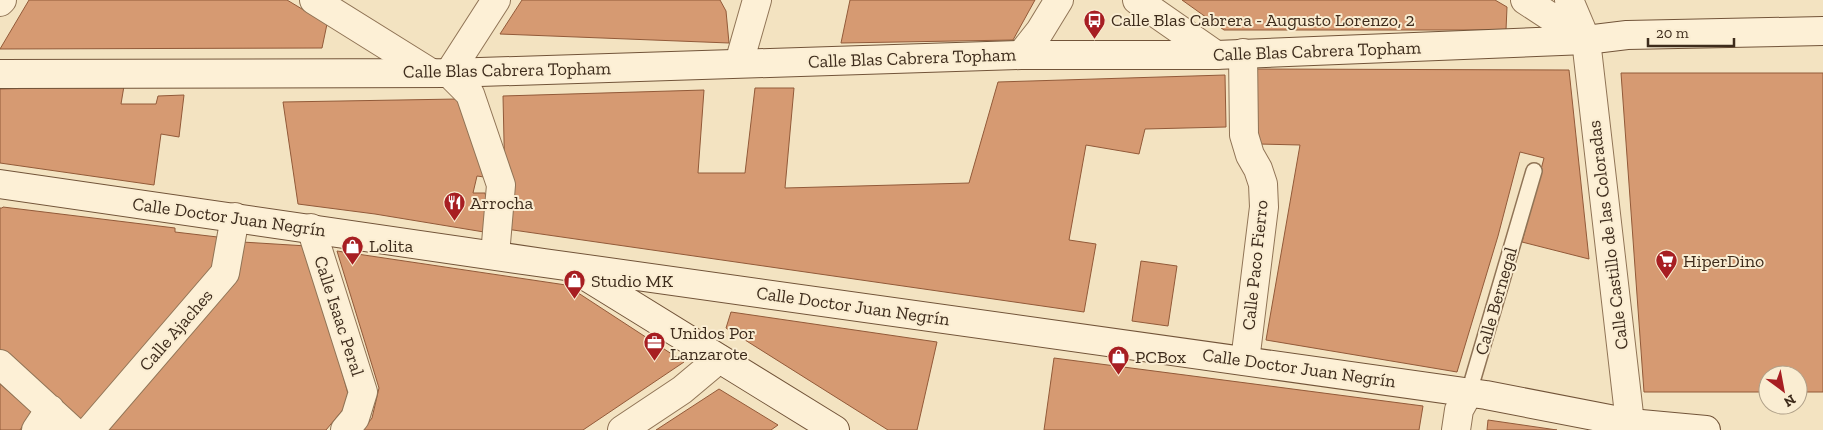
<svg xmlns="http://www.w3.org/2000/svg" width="1823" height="430" font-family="'Zilla Slab',serif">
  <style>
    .building { fill: #d69a72; stroke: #925a39 }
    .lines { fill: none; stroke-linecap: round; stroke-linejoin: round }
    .lane-casing { stroke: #907456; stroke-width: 18 }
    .street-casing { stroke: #907456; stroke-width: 30 }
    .secondary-casing { stroke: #725439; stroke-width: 30 }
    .lane { stroke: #fdf0d6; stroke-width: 15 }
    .street { stroke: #fdf0d6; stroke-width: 28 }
    .secondary { stroke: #fdf0d6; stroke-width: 28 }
    .labels { text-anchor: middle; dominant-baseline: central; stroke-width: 4; stroke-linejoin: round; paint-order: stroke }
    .poi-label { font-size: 18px; fill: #3e2c1c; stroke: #faedd2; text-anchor: start }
    .street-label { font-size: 18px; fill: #3e2c1c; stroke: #faedd2 }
  </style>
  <rect width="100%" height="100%" fill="#f3e3c1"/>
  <!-- building -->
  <path class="building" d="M29,0H287L327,24L322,48L0,49Z
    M522,0H720L726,11L729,43L500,34Z
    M850,0H1035L1013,40L841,43Z
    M1182,0H1495L1507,7L1506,30H1224Z
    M1255,69L1569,70L1589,259L1522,242L1544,158L1520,152L1498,236L1457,372L1266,340L1300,145L1258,144Z
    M1621,73H1823V392H1798V375H1768V392H1644Z
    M1225,75L1226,127L1145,129L1139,154L1086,145L1069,240L1096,244L1084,312L506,229L503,96L704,90L698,173H745L755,88H794L785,188L969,183L998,82Z
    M124,86L121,104H156L158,96L184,95L179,137L161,134L154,185L0,163V89Z
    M457,99L484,177L477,176L473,193H485L488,208L484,232L375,214L298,204L283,102Z
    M3,207L175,228V232L226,238L222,269L84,427L0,351V208H2Z
    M242,242L307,246L350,401L326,430H101L235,283Z
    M337,251L566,285L684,362L583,430H363L372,418L379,388Z
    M1141,261L1177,266L1168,326L1132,321Z
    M731,312L937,342L917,430H888L726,328Z
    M1054,358L1423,406L1419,430H1044Z
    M0,384L32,412L20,430H0Z
    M719,389L778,425L771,430H656Z
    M1488,420L1557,430H1487Z"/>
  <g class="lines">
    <defs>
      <path id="lane" d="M1469,392L1534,171"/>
      <path id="street" d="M314,0L431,73
        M1137,0L1216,55
        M1525,0L1586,40
        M1569,0L1586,40L1630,423L1629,430
        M0,2L2,0
        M1243,53L1244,135L1250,155L1258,169L1263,184L1264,207L1245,361
        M1021,55L1040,31L1059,0
        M739,63L757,0
        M311,228L363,392L355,418L345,430
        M495,255L501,185L470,94L449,73L496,0
        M0,364L72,430
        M36,430L50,409
        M90,430L225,273L235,217
        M622,430L682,390L719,359
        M1456,430L1459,410L1469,392"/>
      <path id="secondary" d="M0,74L449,73L1021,55H1216L1586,40L1627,35L1823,31
        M0,184L544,263L1486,395L1630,423L1706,430
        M579,272L835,430"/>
    </defs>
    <!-- lane casing -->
    <use href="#lane" class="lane-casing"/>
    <!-- street casing -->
    <use href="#street" class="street-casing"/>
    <!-- secondary casing -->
    <use href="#secondary" class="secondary-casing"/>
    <!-- lane -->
    <use href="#lane" class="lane"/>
    <!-- street -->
    <use href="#street" class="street"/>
    <!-- secondary -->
    <use href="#secondary" class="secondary"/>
  </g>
  <!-- icons -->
  <defs>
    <symbol id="bus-pin" viewBox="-11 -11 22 30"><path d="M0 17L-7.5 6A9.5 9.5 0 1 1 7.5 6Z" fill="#a71e22" stroke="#faedd2"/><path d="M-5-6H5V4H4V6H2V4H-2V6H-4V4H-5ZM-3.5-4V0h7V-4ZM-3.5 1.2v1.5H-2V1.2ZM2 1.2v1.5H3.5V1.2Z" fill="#fff"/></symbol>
    <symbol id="restaurant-pin" viewBox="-11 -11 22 30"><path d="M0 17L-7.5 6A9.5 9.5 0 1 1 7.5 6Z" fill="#a71e22" stroke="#faedd2"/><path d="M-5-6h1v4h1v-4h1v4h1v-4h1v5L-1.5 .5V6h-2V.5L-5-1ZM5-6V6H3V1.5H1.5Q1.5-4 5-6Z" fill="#fff"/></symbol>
    <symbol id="shop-pin" viewBox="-11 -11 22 30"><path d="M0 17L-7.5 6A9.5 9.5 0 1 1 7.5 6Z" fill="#a71e22" stroke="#faedd2"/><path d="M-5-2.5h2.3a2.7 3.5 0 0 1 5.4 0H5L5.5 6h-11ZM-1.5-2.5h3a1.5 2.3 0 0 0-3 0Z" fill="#fff"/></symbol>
    <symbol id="supermarket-pin" viewBox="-11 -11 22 30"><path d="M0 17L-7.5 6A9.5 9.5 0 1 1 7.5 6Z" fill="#a71e22" stroke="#faedd2"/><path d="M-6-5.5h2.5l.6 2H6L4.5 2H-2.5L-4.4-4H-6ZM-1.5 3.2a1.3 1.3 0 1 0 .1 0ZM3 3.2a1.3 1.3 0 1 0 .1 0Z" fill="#fff"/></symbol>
    <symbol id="office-pin" viewBox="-11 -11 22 30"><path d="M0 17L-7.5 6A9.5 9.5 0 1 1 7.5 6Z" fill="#a71e22" stroke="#faedd2"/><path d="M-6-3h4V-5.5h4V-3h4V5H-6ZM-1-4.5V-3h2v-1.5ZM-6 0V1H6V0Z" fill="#fff"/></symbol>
  </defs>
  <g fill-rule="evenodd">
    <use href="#bus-pin" x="1082" y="8" width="25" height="34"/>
    <use href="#restaurant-pin" x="442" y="190" width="25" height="34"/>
    <use href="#shop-pin" x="340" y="234" width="25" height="34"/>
    <use href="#supermarket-pin" x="1654" y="248" width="25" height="34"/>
    <use href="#shop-pin" x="562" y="268" width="25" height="34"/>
    <use href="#office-pin" x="642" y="330" width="25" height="34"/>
    <use href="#shop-pin" x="1106" y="344" width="25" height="34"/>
  </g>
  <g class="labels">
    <!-- poi labels -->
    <g class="poi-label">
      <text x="1111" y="20">Calle Blas Cabrera - Augusto Lorenzo, 2</text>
      <text x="470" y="203">Arrocha</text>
      <text x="369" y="246">Lolita</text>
      <text x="1683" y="261">HiperDino</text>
      <text x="591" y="281">Studio MK</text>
      <text x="670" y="333">Unidos Por<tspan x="670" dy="21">Lanzarote</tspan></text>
      <text x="1135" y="357">PCBox</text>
    </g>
    <!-- street labels -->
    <g class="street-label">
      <text transform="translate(1317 51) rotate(-2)">Calle Blas Cabrera Topham</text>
      <text transform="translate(912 58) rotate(-2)">Calle Blas Cabrera Topham</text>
      <text transform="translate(507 70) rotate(-1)">Calle Blas Cabrera Topham</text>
      <text transform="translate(229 217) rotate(8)">Calle Doctor Juan Negrín</text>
      <text transform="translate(1608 235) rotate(-97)">Calle Castillo de las Coloradas</text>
      <text transform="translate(1255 265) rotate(-84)">Calle Paco Fierro</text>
      <text transform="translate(1496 301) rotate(-74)">Calle Bernegal</text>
      <text transform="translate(853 306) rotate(8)">Calle Doctor Juan Negrín</text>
      <text transform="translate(339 316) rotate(72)">Calle Isaac Peral</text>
      <text transform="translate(176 330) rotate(-49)">Calle Ajaches</text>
      <text transform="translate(1299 368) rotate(8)">Calle Doctor Juan Negrín</text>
    </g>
  </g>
  <!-- north arrow -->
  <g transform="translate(1783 390) rotate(148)"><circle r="24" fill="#faedd2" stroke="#afa089"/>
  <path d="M0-4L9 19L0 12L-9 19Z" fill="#a71e22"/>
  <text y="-8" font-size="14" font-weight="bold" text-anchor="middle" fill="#3e2c1c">N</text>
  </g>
  <!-- scale -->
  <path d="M1648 38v8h86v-8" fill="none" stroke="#3e2c1c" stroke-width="2.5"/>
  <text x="1656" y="38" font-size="15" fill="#3e2c1c" stroke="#faedd2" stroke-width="4" paint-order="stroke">20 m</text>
</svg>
